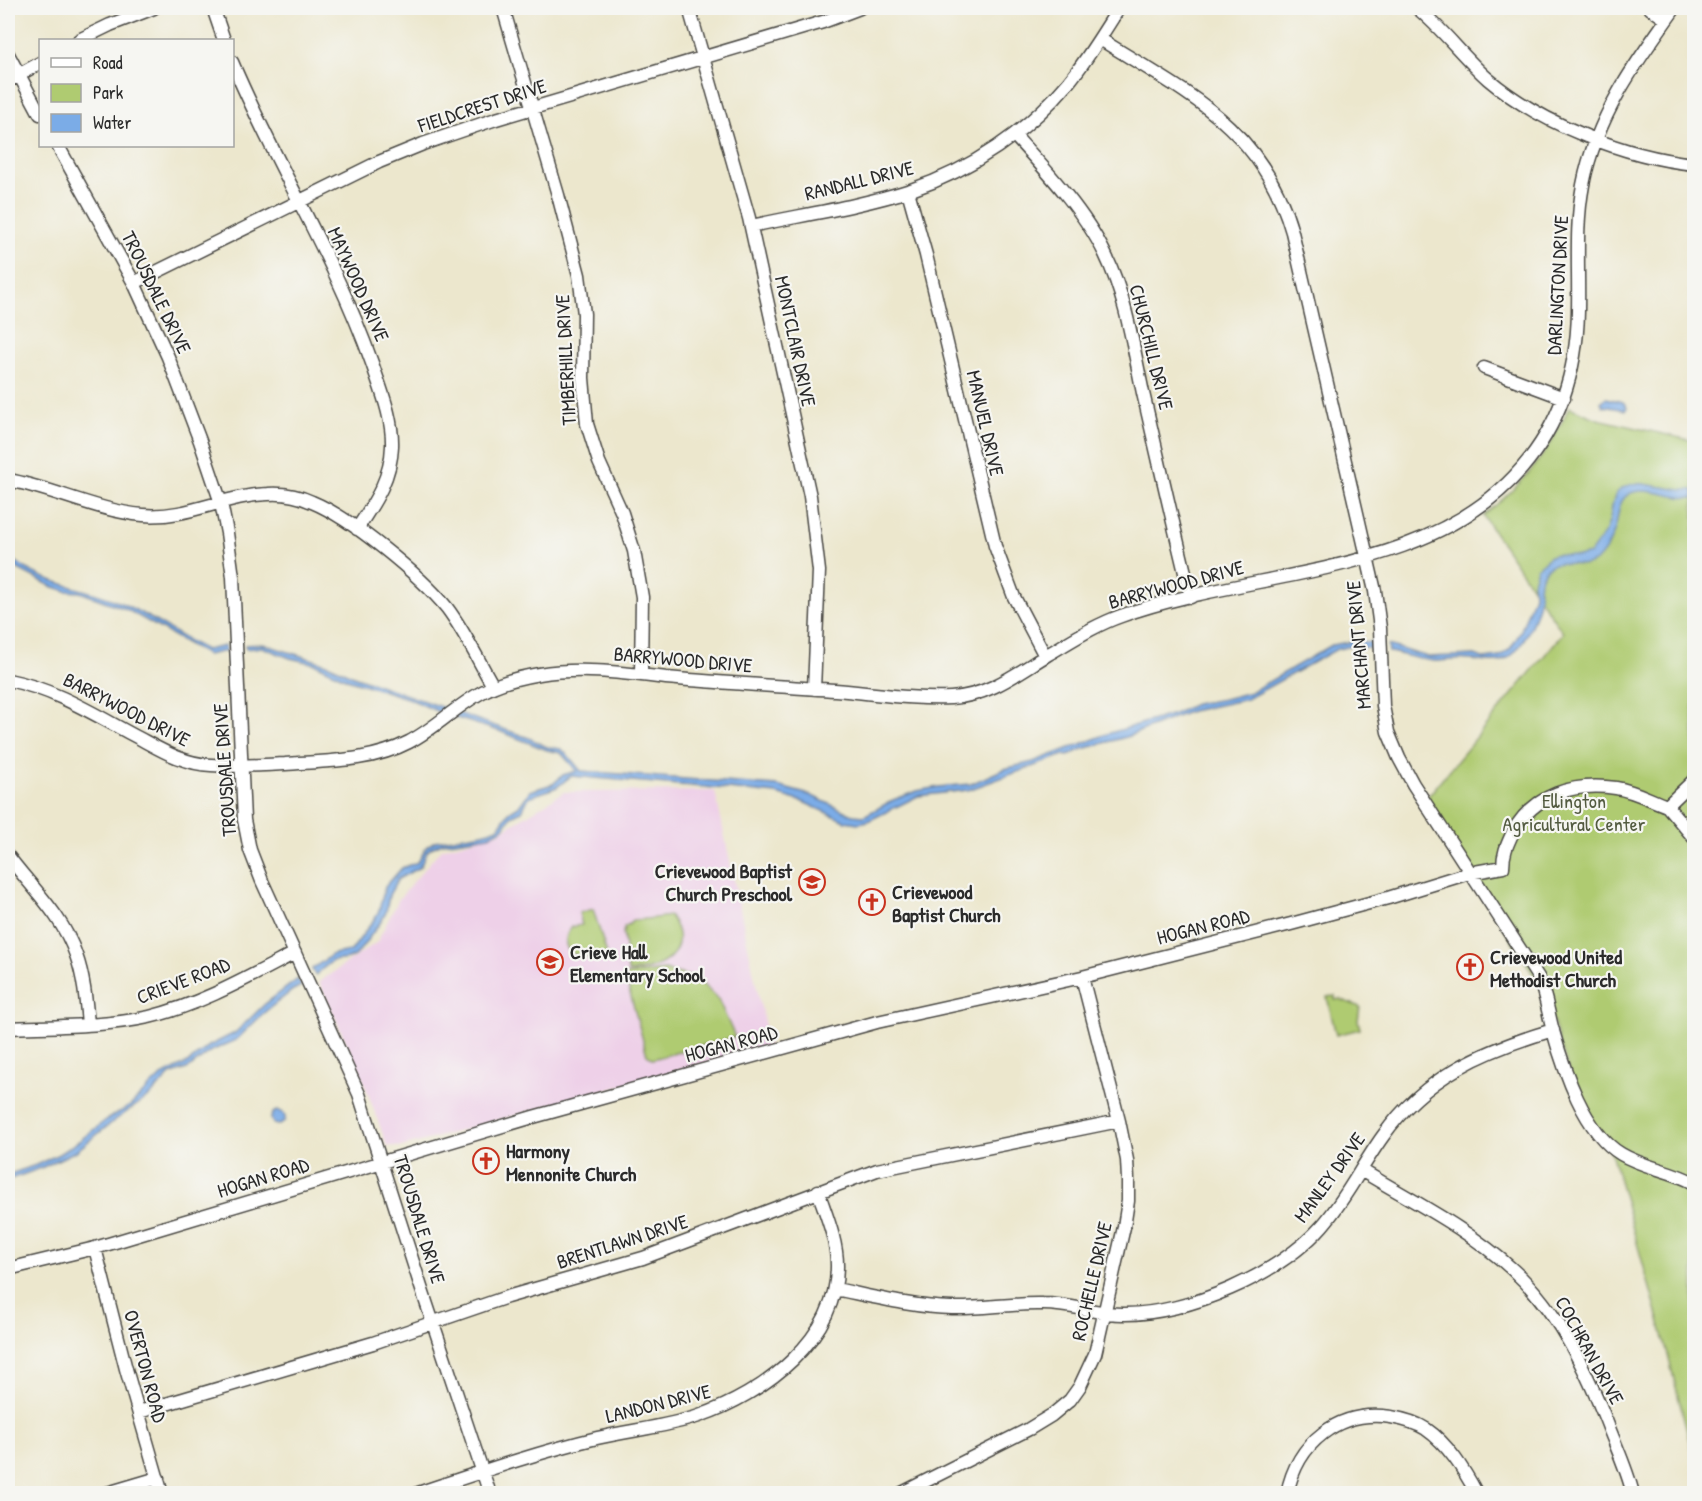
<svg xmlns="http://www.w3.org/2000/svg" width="1702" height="1501" font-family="'Patrick Hand',sans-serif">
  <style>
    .built { fill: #eed0e8 }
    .green { fill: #afcb71; stroke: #6d7b4e; stroke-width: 1.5 }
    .water { fill: #7bace7; stroke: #536c89; stroke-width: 1.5 }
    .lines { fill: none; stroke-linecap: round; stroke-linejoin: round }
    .minor-casing { stroke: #484743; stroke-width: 15 }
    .minor { stroke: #fff; stroke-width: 12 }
    .labels { text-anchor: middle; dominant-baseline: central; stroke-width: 4.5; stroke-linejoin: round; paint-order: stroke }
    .street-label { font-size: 20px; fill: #2b2b2b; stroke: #f6f6f2 }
    .park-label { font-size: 20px; fill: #535b40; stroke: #f6f6f2 }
    .poi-label { font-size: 20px; font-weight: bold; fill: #2b2b2b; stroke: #f6f6f2; text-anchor: start }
  </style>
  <rect width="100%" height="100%" fill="#f6f6f2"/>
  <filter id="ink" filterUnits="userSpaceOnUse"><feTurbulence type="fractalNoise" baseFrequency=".0167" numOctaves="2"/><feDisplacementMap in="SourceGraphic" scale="12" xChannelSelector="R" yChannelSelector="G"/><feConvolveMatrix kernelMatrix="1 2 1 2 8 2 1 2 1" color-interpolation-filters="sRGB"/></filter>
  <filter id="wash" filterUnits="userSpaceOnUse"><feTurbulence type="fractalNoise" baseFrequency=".008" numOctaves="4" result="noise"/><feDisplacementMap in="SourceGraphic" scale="24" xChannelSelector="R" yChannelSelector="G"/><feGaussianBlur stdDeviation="1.35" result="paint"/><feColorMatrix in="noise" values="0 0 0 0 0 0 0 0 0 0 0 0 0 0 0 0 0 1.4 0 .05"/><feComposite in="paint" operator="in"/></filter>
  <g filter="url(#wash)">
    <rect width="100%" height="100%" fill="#ece7cd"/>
    <!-- built -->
    <path class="built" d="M715,791L769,1045L402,1147L387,1146L362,1077L319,982L377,942L399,899L441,849L498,833L564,792Z"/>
    <!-- green -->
    <path class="green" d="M1569,407L1598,419L1694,441V1460L1661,1327L1609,1145L1577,1099L1544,992L1424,801L1563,633L1483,516C1525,482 1547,456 1569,407Z
      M593,909L607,954C585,960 553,957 571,927L582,925L579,913Z
      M670,916C694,951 662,971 628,972L623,931H625L624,927L631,923V921Z
      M665,970L696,978L718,999L735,1037L653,1059L647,1055L625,975Z
      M1335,996V1000L1340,999L1360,1007L1358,1020L1360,1029L1336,1035L1327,997Z"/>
    <!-- water -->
    <path class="water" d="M1606,398L1623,402L1627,407L1626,410L1603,406L1601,402Z
      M1637,483L1682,490H1694V498C1675,500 1648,486 1631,493C1617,499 1619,516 1615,529C1612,539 1607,549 1600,557C1581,578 1555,547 1541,577C1538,584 1540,593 1539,600C1538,609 1534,618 1531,626C1526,637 1517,654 1506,659C1495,665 1482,661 1470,660C1458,658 1446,661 1434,661C1418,660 1404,654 1389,652L1388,645L1428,657L1475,655L1485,659L1499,657L1510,649L1520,633L1534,595L1533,581L1537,568L1550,556L1556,554L1581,556L1590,554C1595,545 1602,539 1606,530C1617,507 1604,490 1637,483Z
      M8,555C42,586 81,585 121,603C151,616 177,636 206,650L225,646L226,651L207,655L126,609L80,592L66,591L51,586L18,569L8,559Z
      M1355,641L1374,643V649L1353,646L1337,649L1247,699L1191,711L1126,737L1082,749L1068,756L1064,755L968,790L918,796L868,821L858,823L845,821L803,802L776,794L728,789L571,776L557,787L529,797L522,811L511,816L504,828L489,836L442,843L431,848L427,852L420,867L398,879L389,895L386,912L382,920L357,954L349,959L332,961L315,975L312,969L333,954L351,951L378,914L385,887L402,868L418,862L427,846L435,841L483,833L498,828L509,812L520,805L530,791L553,784L563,775L577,771L561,753L547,750L502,732L441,713L410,699L347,679L316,664L290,658L262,647L246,649L245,645L263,644L327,664L356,677L529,738L547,747L561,749L566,753L581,771L777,786L810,795L853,815L864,816L893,800L917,791L938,787L971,784L1004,769L1033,762L1110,733L1174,714L1195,704L1224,699L1251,692L1332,645Z
      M298,979L301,986L293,990L266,1011L236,1040L211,1051L189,1068L170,1075L151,1095L114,1121L76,1151L41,1168L8,1180V1175L10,1174L36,1165L59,1154L79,1141L106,1120L130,1106L160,1077L189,1062L209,1046L235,1033L265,1004Z
      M271 1118a7 7 0 1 1 14 0a7 7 0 1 1-14 0Z"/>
  </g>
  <g filter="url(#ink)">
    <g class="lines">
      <defs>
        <path id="minor" d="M213,8L224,40
          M503,8L558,195L579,275L584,314L583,378L587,424L599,462L622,513L634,551L642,597L641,675
          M689,8L749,218L810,496L819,571L814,689
          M1417,8C1443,29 1463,57 1488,79C1541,124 1626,157 1694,164
          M1650,8L1666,19
          M1100,39C1186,93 1262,126 1292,232L1375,591L1380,628L1383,706L1388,732L1399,758L1413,784L1538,977C1546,994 1548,1013 1553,1031C1564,1070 1584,1132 1621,1154C1644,1168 1671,1170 1694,1183
          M79,40L110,25L154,8
          M8,54L40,114
          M232,62C275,164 335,258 372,363C381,390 393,418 392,446C391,479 374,503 357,529
          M8,81L40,63
          M1014,135C1045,169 1085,212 1105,254C1126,297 1133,346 1143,393C1159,461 1174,529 1191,597
          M58,146L134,283L168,357L200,441L221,503L227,533L233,577L244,820L250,850L262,881L359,1094L421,1287L490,1494
          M908,191L926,255L995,546L1014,597L1045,656
          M751,226C802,215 861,206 911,190C971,170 1028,131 1068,83C1087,60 1103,33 1119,8
          M134,283L379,162L423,144L496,119L823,22L860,8
          M1484,368L1564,398
          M8,480C53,488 97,511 143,515C187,519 225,495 268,494C283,493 299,496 312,502C351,518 420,575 447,608C465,632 478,660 493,686
          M8,680C54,689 92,713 133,735C158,748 182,764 211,765C236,767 261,765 285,764C327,761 371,762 409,742C438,727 460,702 488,689C504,681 522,677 539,674C581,667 624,673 666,678C722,683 779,686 835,690C873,693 913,700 951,698C988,696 1016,674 1047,655C1071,641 1095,625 1121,616C1250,569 1427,579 1522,468C1561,423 1577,369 1578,311C1579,269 1575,227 1583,185C1596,117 1636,62 1675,8
          M1667,806L1694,838
          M8,856C32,888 63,916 76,955C84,977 86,1001 88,1024
          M8,1028C54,1026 103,1027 149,1017C200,1005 249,977 295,953
          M1361,1170C1412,1201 1469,1229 1513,1270C1560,1312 1589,1376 1611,1433C1619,1453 1628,1473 1633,1494
          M95,1248L126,1369L162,1494
          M8,1269L95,1248L533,1117L877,1022L1082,977L1291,924L1388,898L1469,873L1503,867C1503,853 1507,845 1513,832C1534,794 1574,782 1616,788C1635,791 1650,800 1667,806L1694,780
          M835,1289C874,1297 913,1307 952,1308C982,1309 1012,1303 1043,1304C1071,1304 1097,1314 1123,1314C1187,1315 1280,1274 1322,1226C1346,1199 1362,1165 1383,1136C1425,1076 1485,1050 1553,1030
          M139,1412L373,1343L507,1297L643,1258L877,1170L1119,1121
          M104,1494L158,1478
          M415,1494C475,1474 535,1453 597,1438C631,1430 666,1427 699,1416C763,1394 838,1339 837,1265C837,1240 826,1215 818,1191
          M900,1494L1029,1429L1052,1415L1070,1400L1080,1386L1095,1354L1124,1227L1128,1201V1179L1127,1160L1119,1121L1082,977
          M1287,1494C1297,1443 1338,1409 1391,1417C1403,1419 1415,1422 1426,1429C1448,1444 1464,1470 1477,1494"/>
      </defs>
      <!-- minor casing -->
      <use href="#minor" class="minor-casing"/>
      <!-- minor -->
      <use href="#minor" class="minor"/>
    </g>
  </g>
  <!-- icons -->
  <defs>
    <symbol id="school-ring" viewBox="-11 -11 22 22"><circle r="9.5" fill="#f6f6f2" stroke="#c8321e" stroke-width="1.5"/><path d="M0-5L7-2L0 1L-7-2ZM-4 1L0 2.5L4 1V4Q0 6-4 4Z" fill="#c8321e"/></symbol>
    <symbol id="church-ring" viewBox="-11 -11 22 22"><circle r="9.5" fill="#f6f6f2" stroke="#c8321e" stroke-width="1.5"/><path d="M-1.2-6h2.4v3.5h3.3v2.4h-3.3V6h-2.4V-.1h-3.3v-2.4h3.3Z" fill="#c8321e"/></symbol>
  </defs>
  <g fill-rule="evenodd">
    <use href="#school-ring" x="797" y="867" width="30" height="30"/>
    <use href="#church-ring" x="857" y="887" width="30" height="30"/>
    <use href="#school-ring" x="535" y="947" width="30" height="30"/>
    <use href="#church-ring" x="1455" y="952" width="30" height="30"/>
    <use href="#church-ring" x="471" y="1146" width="30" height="30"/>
  </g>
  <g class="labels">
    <!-- street labels -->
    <g class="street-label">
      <text transform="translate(482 105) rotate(-18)">FIELDCREST DRIVE</text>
      <text transform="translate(859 180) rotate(-14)">RANDALL DRIVE</text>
      <text transform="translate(359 284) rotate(66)">MAYWOOD DRIVE</text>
      <text transform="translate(1557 285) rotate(-87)">DARLINGTON DRIVE</text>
      <text transform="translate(157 292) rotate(64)">TROUSDALE DRIVE</text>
      <text transform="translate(796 341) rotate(78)">MONTCLAIR DRIVE</text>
      <text transform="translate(1152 347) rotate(76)">CHURCHILL DRIVE</text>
      <text transform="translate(565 360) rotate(-93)">TIMBERHILL DRIVE</text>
      <text transform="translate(986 423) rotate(77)">MANUEL DRIVE</text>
      <text transform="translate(1176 584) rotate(-15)">BARRYWOOD DRIVE</text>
      <text transform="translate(1358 645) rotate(-95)">MARCHANT DRIVE</text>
      <text transform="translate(683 659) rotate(5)">BARRYWOOD DRIVE</text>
      <text transform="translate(127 709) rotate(27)">BARRYWOOD DRIVE</text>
      <text transform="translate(224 770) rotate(-94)">TROUSDALE DRIVE</text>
      <text transform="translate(1203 926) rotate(-14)">HOGAN ROAD</text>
      <text transform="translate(183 980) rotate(-21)">CRIEVE ROAD</text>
      <text transform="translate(731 1043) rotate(-15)">HOGAN ROAD</text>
      <text transform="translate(263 1177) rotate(-17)">HOGAN ROAD</text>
      <text transform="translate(1329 1177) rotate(-54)">MANLEY DRIVE</text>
      <text transform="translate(420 1219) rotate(73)">TROUSDALE DRIVE</text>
      <text transform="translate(622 1241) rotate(-18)">BRENTLAWN DRIVE</text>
      <text transform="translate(1091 1281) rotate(-77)">ROCHELLE DRIVE</text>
      <text transform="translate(1590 1350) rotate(61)">COCHRAN DRIVE</text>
      <text transform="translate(146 1366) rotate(75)">OVERTON ROAD</text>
      <text transform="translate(658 1403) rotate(-14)">LANDON DRIVE</text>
    </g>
    <!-- park labels -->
    <g class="park-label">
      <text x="1574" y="800">Ellington<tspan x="1574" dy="23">Agricultural Center</tspan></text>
    </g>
    <!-- poi labels -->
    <g class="poi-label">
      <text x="792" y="870" text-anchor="end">Crievewood Baptist<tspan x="792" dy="23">Church Preschool</tspan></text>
      <text x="892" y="891">Crievewood<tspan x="892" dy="23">Baptist Church</tspan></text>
      <text x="570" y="951">Crieve Hall<tspan x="570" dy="23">Elementary School</tspan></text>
      <text x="1490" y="956">Crievewood United<tspan x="1490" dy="23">Methodist Church</tspan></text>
      <text x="506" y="1150">Harmony<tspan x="506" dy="23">Mennonite Church</tspan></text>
    </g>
  </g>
  <!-- margin -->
  <rect width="1702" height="1501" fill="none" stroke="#f6f6f2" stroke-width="30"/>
  <!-- legend -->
  <rect x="39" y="39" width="195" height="108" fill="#f6f6f2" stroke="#a5a5a2" stroke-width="1.5"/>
  <rect x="51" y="58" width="30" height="9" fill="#ffffff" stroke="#a5a5a2" stroke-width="1.5"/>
  <text x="93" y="69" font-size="18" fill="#2b2b2b">Road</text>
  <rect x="51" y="84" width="30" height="18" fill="#afcb71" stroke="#a5a5a2" stroke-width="1.5"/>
  <text x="93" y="99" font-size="18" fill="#2b2b2b">Park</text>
  <rect x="51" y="114" width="30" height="18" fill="#7bace7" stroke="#a5a5a2" stroke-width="1.5"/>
  <text x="93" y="129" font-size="18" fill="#2b2b2b">Water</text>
</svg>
